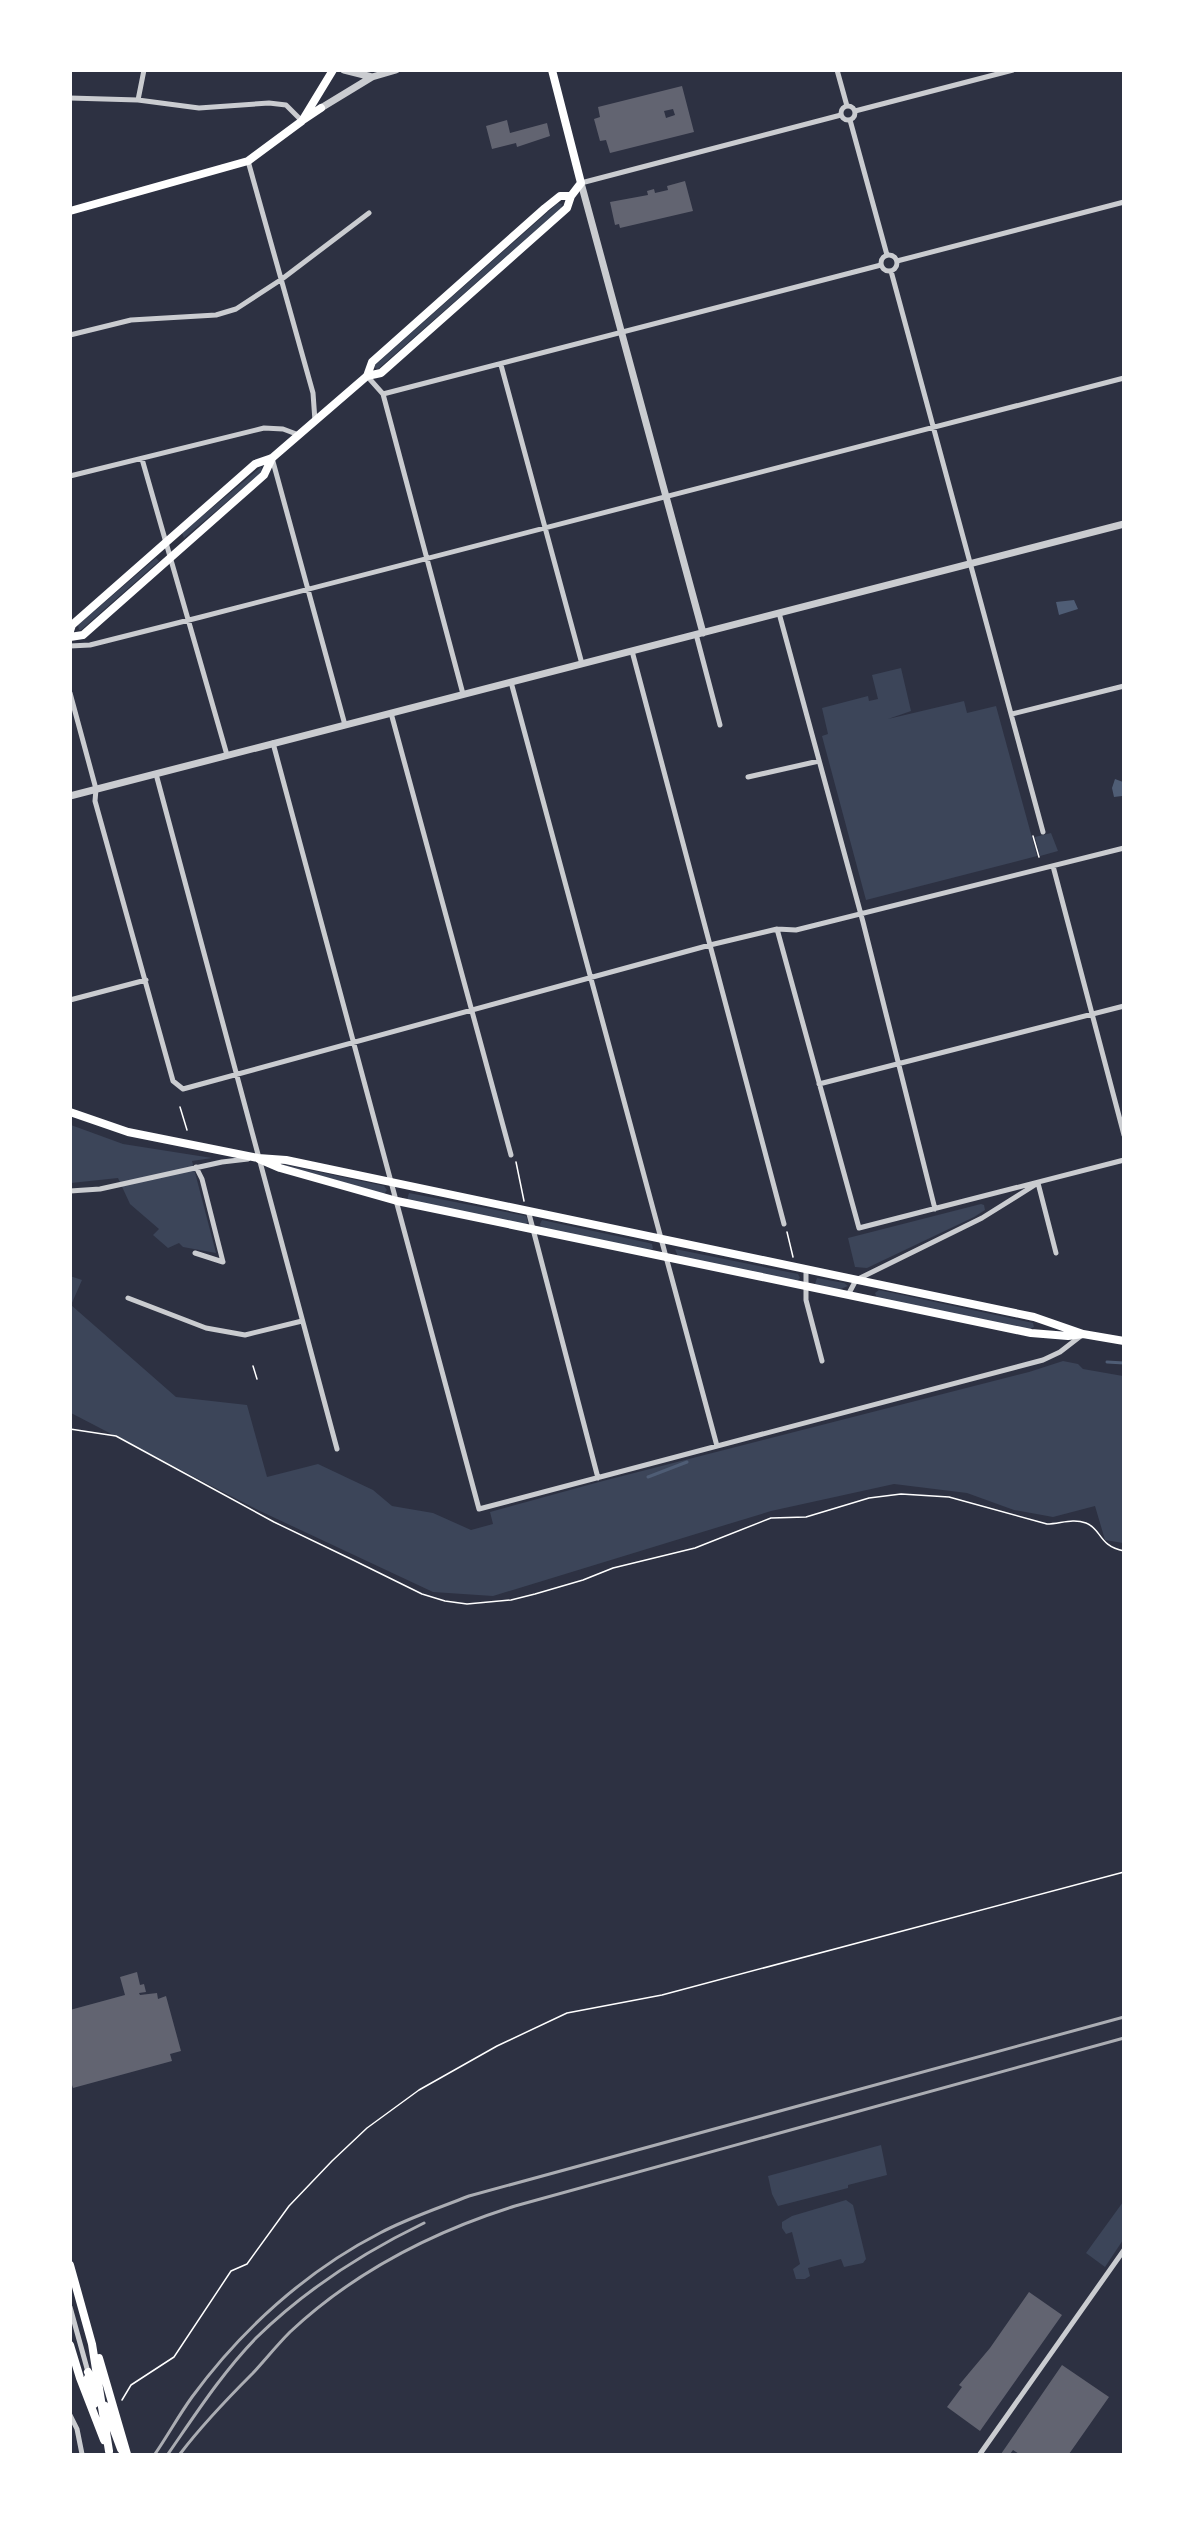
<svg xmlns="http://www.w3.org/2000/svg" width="1194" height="2525" font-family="Barlow,sans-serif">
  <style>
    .green { fill: #3c4559 }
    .water { fill: #4f5d75 }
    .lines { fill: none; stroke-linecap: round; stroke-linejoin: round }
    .stream { stroke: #4f5d75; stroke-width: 3 }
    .building { fill: #626471; fill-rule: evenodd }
    .path { stroke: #fff; stroke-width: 1.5 }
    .minor { stroke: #caccd0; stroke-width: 5 }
    .tertiary { stroke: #caccd0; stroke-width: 7 }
    .secondary { stroke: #fff; stroke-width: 8 }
    .rail { stroke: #abadb3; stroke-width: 3 }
  </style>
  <rect width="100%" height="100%" fill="#2d3142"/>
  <!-- green -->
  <path class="green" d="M558,203L562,204L561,208L378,369L375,368V365Z
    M261,467L262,472L184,538L182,533Z
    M156,558L159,561L81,630H79L78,625Z
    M901,668L911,711L888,719L964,701L967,713L996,706L1037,856L866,900L822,736L828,734L822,708L868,696L869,701L878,699L872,675Z
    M1051,833L1058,851L1040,856L1035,837Z
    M71,1125L123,1144L212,1158L192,1161L216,1253L183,1247L179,1243L168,1248L153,1235L159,1229L130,1204L118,1178L71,1183Z
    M277,1163L384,1186L387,1190L384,1194Z
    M409,1193L526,1216L528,1222L525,1225L407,1200Z
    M981,1204L984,1205L985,1210L974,1217L867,1268L855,1267L848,1238Z
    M542,1220L649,1243L652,1244L653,1249L649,1250L541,1228L540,1224Z
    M675,1249L798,1274L800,1278L797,1281L678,1257Z
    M70,1276L82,1280L71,1305L176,1397L247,1405L267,1477L318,1464L373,1490L392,1506L433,1513L471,1530L493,1524L490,1512L599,1482L1029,1372L1063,1361L1078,1364L1083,1369L1123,1376V1543L1105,1540L1095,1506L1053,1517L1014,1510L967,1493L894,1484L771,1511L493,1596L433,1592L260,1511L71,1413Z
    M817,1278L844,1283L848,1286L838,1290L815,1284Z
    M879,1290L1033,1323L1034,1327L1030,1329L877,1298L875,1293Z
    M881,2145L887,2175L848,2185V2188L778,2206L772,2194L768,2176Z
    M846,2200L853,2205L866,2259L863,2263L844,2267L841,2259L808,2268L810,2276L805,2279H796L793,2269L800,2264L792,2232L786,2234L782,2228V2222L792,2216Z
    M1123,2202V2240L1105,2267L1086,2253Z"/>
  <!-- water -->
  <path class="water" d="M1074,600L1078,609L1059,615L1056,602Z
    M1115,779L1123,782L1122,796L1114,797L1112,788Z"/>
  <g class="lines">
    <!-- stream -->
    <path class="stream" d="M1107,1362L1124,1363
      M648,1477L687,1462"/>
  </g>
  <!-- building -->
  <path class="building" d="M682,86L694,132L610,153L606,140L600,141L594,119L600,117L598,107ZM673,109L675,115L666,118L664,111Z
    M507,120L510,133L547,123L550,136L517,147L516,143L492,149L486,126Z
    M685,181L693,211L620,228L619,224L615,225L610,202L648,195L647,191L654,189L655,193L668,190L667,186Z
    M137,1972L140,1985L144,1984L146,1992L139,1993L140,1995L157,1993L158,1999L166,1996L181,2051L170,2054L172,2061L73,2088L70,2079V2010L125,1995L120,1977Z
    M1029,2292L1062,2315L980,2431L947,2407L962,2387L959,2385L990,2348Z
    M1062,2365L1109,2397L1069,2454H1019L1013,2450L1010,2454H1001Z"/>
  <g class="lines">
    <!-- path -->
    <path class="path" d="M1033,836L1039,857
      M180,1107L187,1130
      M516,1162L524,1201
      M787,1232L793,1257
      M253,1366L257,1379
      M70,1429L116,1436L274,1522L353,1560L422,1594L445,1601L467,1604L511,1600L535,1594L583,1580L613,1568L695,1548L771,1518L806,1517L869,1498L901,1494L949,1497L1047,1524C1060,1524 1072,1518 1086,1523C1102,1529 1098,1546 1124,1551
      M122,2400L131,2385L174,2357L231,2271L247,2264L289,2206L332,2161L367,2128L419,2090L497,2046L567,2013L662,1995L1124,1872"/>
    <!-- minor -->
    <path class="minor" d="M837,70L847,106
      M70,98L138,100L199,108L269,103L286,105L302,121
      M138,100L144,70
      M841 113a7 7 0 1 1 14 0a7 7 0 1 1-14 0Z
      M855,111L1013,70
      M850,120L887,255
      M248,161L313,393L315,421
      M581,183L841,115
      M881 263a8 8 0 1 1 16 0a8 8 0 1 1-16 0Z
      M897,261L1124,202
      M891,271L1043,832
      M70,335L131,320L216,315L236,309L282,279L369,213
      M501,365L582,664
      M367,376L383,394L463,694
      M383,394L881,265
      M272,458L345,725
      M142,459L227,755
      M70,476L264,428L283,429L299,435
      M779,613L863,922L935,1209
      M696,634L720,725
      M70,646L90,645L201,617L1124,378
      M632,651L784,1224
      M511,682L717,1446
      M70,693L96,789L95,801L173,1081L183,1089L710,945L777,929L796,930L1124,848
      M391,713L511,1155
      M1012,714L1124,686
      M273,743L479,1509L1043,1360L1060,1352L1082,1335
      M156,774L337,1449
      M748,777L819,761
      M1053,866L1124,1135
      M777,929L859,1228L1124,1160
      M70,1000L146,980
      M819,1084L1124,1006
      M196,1167L202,1179L223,1262
      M70,1191L100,1189L222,1162L248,1159
      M528,1210L598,1478
      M195,1253L223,1262
      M806,1269V1300L822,1361
      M848,1295L856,1280L982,1218L1038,1183L1056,1253
      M128,1298L206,1328L245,1335L302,1321
      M70,2307L88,2372
      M70,2415L77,2429L82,2454
      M980,2454L1124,2250"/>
    <!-- tertiary -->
    <path class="tertiary" d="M344,70L372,77
      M321,108L372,77L396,70
      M581,183L703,633
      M70,796L1124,524"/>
    <!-- secondary -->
    <path class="secondary" d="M303,120L321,108
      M70,211L248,161L302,121L333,70
      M367,376L381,373L567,208L571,196L581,183L552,70
      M70,631L72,625L255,464L272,458L367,376L372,362L545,208L560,196H571
      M70,637L83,635L264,475L272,458
      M70,1112L128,1132L258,1158L286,1160L1034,1317L1083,1334
      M259,1159L280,1168L397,1201L1031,1333L1068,1336L1083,1334L1124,1341
      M70,2265L92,2344L109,2451
      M70,2345L80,2378L104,2440
      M99,2358L127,2454
      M88,2372L98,2393
      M88,2378L94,2404
      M105,2406L121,2449L125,2454"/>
    <!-- rail -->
    <path class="rail" d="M155,2454C168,2435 179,2415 192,2397C241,2330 306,2271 380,2233C408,2218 439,2208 469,2196L1124,2017
      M168,2454C195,2415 222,2373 256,2338C306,2289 362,2253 424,2223
      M180,2454C202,2425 227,2399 253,2373C265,2360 277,2345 290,2332C354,2272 432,2232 515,2206L1124,2038"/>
  </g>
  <!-- border -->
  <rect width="1194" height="2525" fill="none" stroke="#ffffff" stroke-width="144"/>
</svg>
